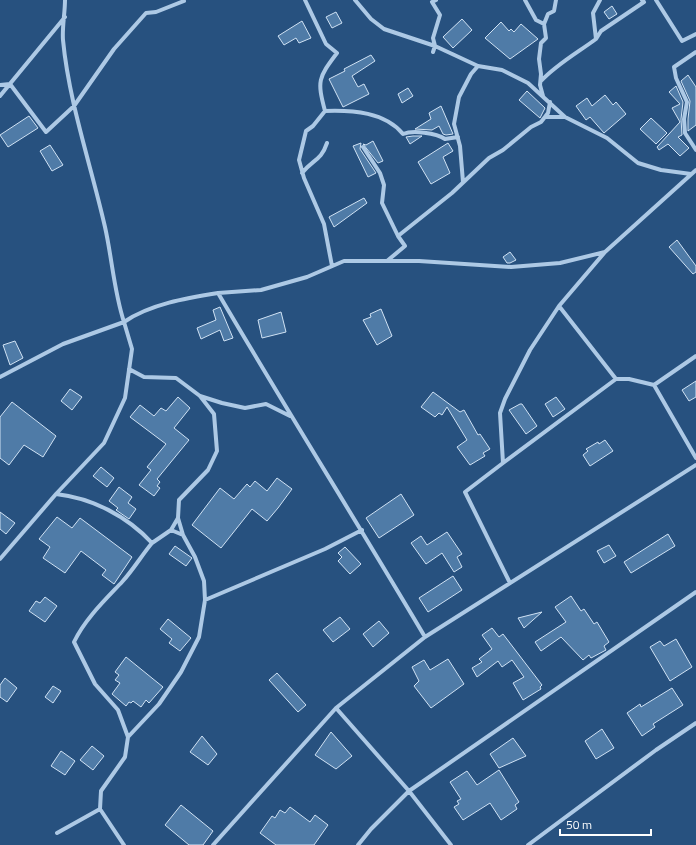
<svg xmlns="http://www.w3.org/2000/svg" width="696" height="845" font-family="'Titillium Web',sans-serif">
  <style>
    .building { fill: #4f7ba7; stroke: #d0e2f4 }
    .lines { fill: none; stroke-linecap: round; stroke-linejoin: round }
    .street { stroke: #adc9e5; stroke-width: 4 }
  </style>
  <rect width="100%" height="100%" fill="#27517f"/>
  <!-- building -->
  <path class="building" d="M612,6L617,14L609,19L604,12Z
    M336,12L342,23L332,28L326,17Z
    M462,19L472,30L453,48L443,37Z
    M302,21L311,38L299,43L296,38L284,45L278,36Z
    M501,22L509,31L511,29L514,32L521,24L538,39L510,59L485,38Z
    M371,55L375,61L352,76L358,87L364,84L369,94L343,107L329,79L345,71L344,69Z
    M688,75L696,87V125L688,131V119L690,101L681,81Z
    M676,86L683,102L681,119L682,135L678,137L689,148L680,156L668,144L659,150L657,147L680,122L672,108L680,104L669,92Z
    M408,88L413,96L402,103L398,94Z
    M527,91L545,108L540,118L519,100Z
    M605,95L613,105L616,102L626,114L604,133L590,117L586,120L576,106L587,98L592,106Z
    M441,106L453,134L446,135L443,134L439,126L432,130L415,129L431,119L429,113Z
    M29,116L38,128L8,147L0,135Z
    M651,118L667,133L656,144L640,129Z
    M413,136H422L410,144L406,137Z
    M373,141L383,161L378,163L363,144L366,145Z
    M361,143L360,149L376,173L368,177L353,146Z
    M448,143L453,151L443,157L450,173L431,184L418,162Z
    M50,145L63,165L52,171L40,151Z
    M364,198L367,203L334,227L329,217Z
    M677,240L696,266V272L693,274L669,247Z
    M510,252L516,260L510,263H507L503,257Z
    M220,307L233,338L224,341L220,330L201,339L197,328L216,320L213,310Z
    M381,309L392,336L377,345L363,320L371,317L370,314Z
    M281,312L286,332L262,338L258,320Z
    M15,341L23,358L10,365L3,345Z
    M696,381V397L689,401L682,390Z
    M70,389L82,397L72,410L61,401Z
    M433,392L460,412L464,410L478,435L480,434L490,449L483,453L485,456L470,465L457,447L467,440L447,407L442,415L439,413L435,417L421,407Z
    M178,397L190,408L174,428L189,440L157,479L160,482L157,486L160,488L154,496L139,485L151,470L147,467L166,444L130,417L140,405L154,416L161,408L166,411Z
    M556,397L565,409L553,417L545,404Z
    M12,402L56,436L43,457L24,445L9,465L0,458V417Z
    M520,404H522L537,426L526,434L509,410Z
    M605,440L613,451L590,466L583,455L588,451L586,449L598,442L599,444Z
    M101,467L114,478L107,487L93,476Z
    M277,478L292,489L278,508L267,521L252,509L221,548L192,525L220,488L234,499L247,484L250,487L255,481L267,491Z
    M119,487L132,497L128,503L136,509L129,519L116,510L118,508L109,501Z
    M401,494L414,515L379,538L366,518Z
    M0,512L15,523L6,534L0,529Z
    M57,517L72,528L80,518L132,557L114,584L102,575L106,570L81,551L65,573L43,558L50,547L39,539Z
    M447,532L462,554L457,557L462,567L454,572L442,553L426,564L411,543L421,536L427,545Z
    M668,534L675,546L631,573L624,562Z
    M609,545L616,556L604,563L597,551Z
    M175,546L192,558L186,566L169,554Z
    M345,547L361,564L350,574L338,561L342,557L338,553Z
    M453,576L462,590L428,612L419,598Z
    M571,596L581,611L584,609L594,624L597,622L609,642L604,646L606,650L591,658L589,655L583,660L561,637L541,651L535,642L566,622L555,607Z
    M45,597L57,606L45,622L29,611L36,601L40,603Z
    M542,612L524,628L518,618Z
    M340,617L350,629L333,642L323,630Z
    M168,619L191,638L180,651L169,643L172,639L160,629Z
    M379,621L389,633L373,647L363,634Z
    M492,628L499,637L503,634L542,685L540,687L541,689L523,700L513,683L524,677L512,660L502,667L498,661L477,677L472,668L482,662L479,659L492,649L482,635Z
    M676,639L692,667L670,681L650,647L660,641L664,646Z
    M126,657L163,687L149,703L146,700L141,707L133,701L131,703L129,702L126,706L112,694L120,683L115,680L119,675L115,672Z
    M448,659L464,684L431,708L414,686L419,681L412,667L424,660L430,670Z
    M277,673L306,705L298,712L269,680Z
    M5,678L17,688L7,702L0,697V685Z
    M53,686L61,691L53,703L45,697Z
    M672,688L683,705L653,724L655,727L642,736L627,713L640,704L641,707Z
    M602,729L614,748L596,759L585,741Z
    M331,732L352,756L336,769L315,755Z
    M202,736L217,754L208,765L190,752Z
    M513,738L526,756L499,768L490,754Z
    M92,746L104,756L93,770L80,760Z
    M61,751L75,761L65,775L51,766Z
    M499,770L519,802L515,805L517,809L501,820L490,803L463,820L454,807L459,804L457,801L461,799L450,782L467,771L477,785Z
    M181,805L213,831L203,845H189L165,825Z
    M290,807L310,822L315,815L328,825L314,845H276L260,833L272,816L275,818L280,810L285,813Z"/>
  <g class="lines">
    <!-- street -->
    <path class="street" d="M305,0L326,44L337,53C318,78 317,81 325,111
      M355,0L371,19L384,29L435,46L478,66L502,70L528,83L565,117L607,138L638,163L661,170L691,174
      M525,0L536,20L544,24
      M656,0L682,41L696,34
      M596,39L601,31L644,2L642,0
      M433,52L435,46L433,38L440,15L432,2L436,0
      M696,52L674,67L676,78L687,102L684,119L685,133L696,150
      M541,81C557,64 577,53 596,39L593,13L600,0
      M0,85L10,84L46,132L74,106L114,49L146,13L156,12L184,1
      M0,96L65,17
      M543,96L540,85L541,74L539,59L541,43L546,38L544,24L548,14L554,11L556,0
      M545,117H565
      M363,147L380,173L384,185L382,203L398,236
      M302,173C313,159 321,161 327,143
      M463,182L460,146L454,124L459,97L471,74L478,66
      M387,261L405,246L398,236L452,193L489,158L503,150L531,127L541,122L548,113L550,102
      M332,266L324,224L304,178L299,160L306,131L313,126L325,111C353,110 385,112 403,134C413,130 436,133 445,139L458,137
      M218,293L261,290L307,277L344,261H419L511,267L560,263L605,252L696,170
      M0,377L63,344L124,322C114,292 112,258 105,227C91,165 69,103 63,40C62,27 65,13 65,0
      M616,379H629L654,385L696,356
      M654,385L696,458
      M200,396L222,403L245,408L266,404L290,416
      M503,463L616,379L559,306
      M56,494C92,498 127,516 152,543L171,530L178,518
      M171,530L183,535
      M0,559L56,494L104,443L125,398L132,349L124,322C150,304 187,298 218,293C286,409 357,522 425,637
      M510,583L465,492L503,463L500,413L505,399L530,350L559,306L605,252
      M205,600L325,549L362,530
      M336,708L409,791L371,829L358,845
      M128,737L159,704L181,672L199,637L205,600L204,581L195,557L183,535L178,518L179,500L208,470L217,451L214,414L200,396L176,378L144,377L129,369
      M100,809L101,791L125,757L128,737L118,710L95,684L74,642C85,619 105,600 122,582C133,570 142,555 152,543
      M57,833L100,809L124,845
      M213,845L336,708L425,637L696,465
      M451,845L409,791L696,592
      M528,845L656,750L696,723"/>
  </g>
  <!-- scale -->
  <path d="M560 829v6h91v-6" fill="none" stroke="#ffffff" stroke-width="2"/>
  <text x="566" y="829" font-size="12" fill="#ffffff" stroke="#27517f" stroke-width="3" paint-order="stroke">50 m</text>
</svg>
